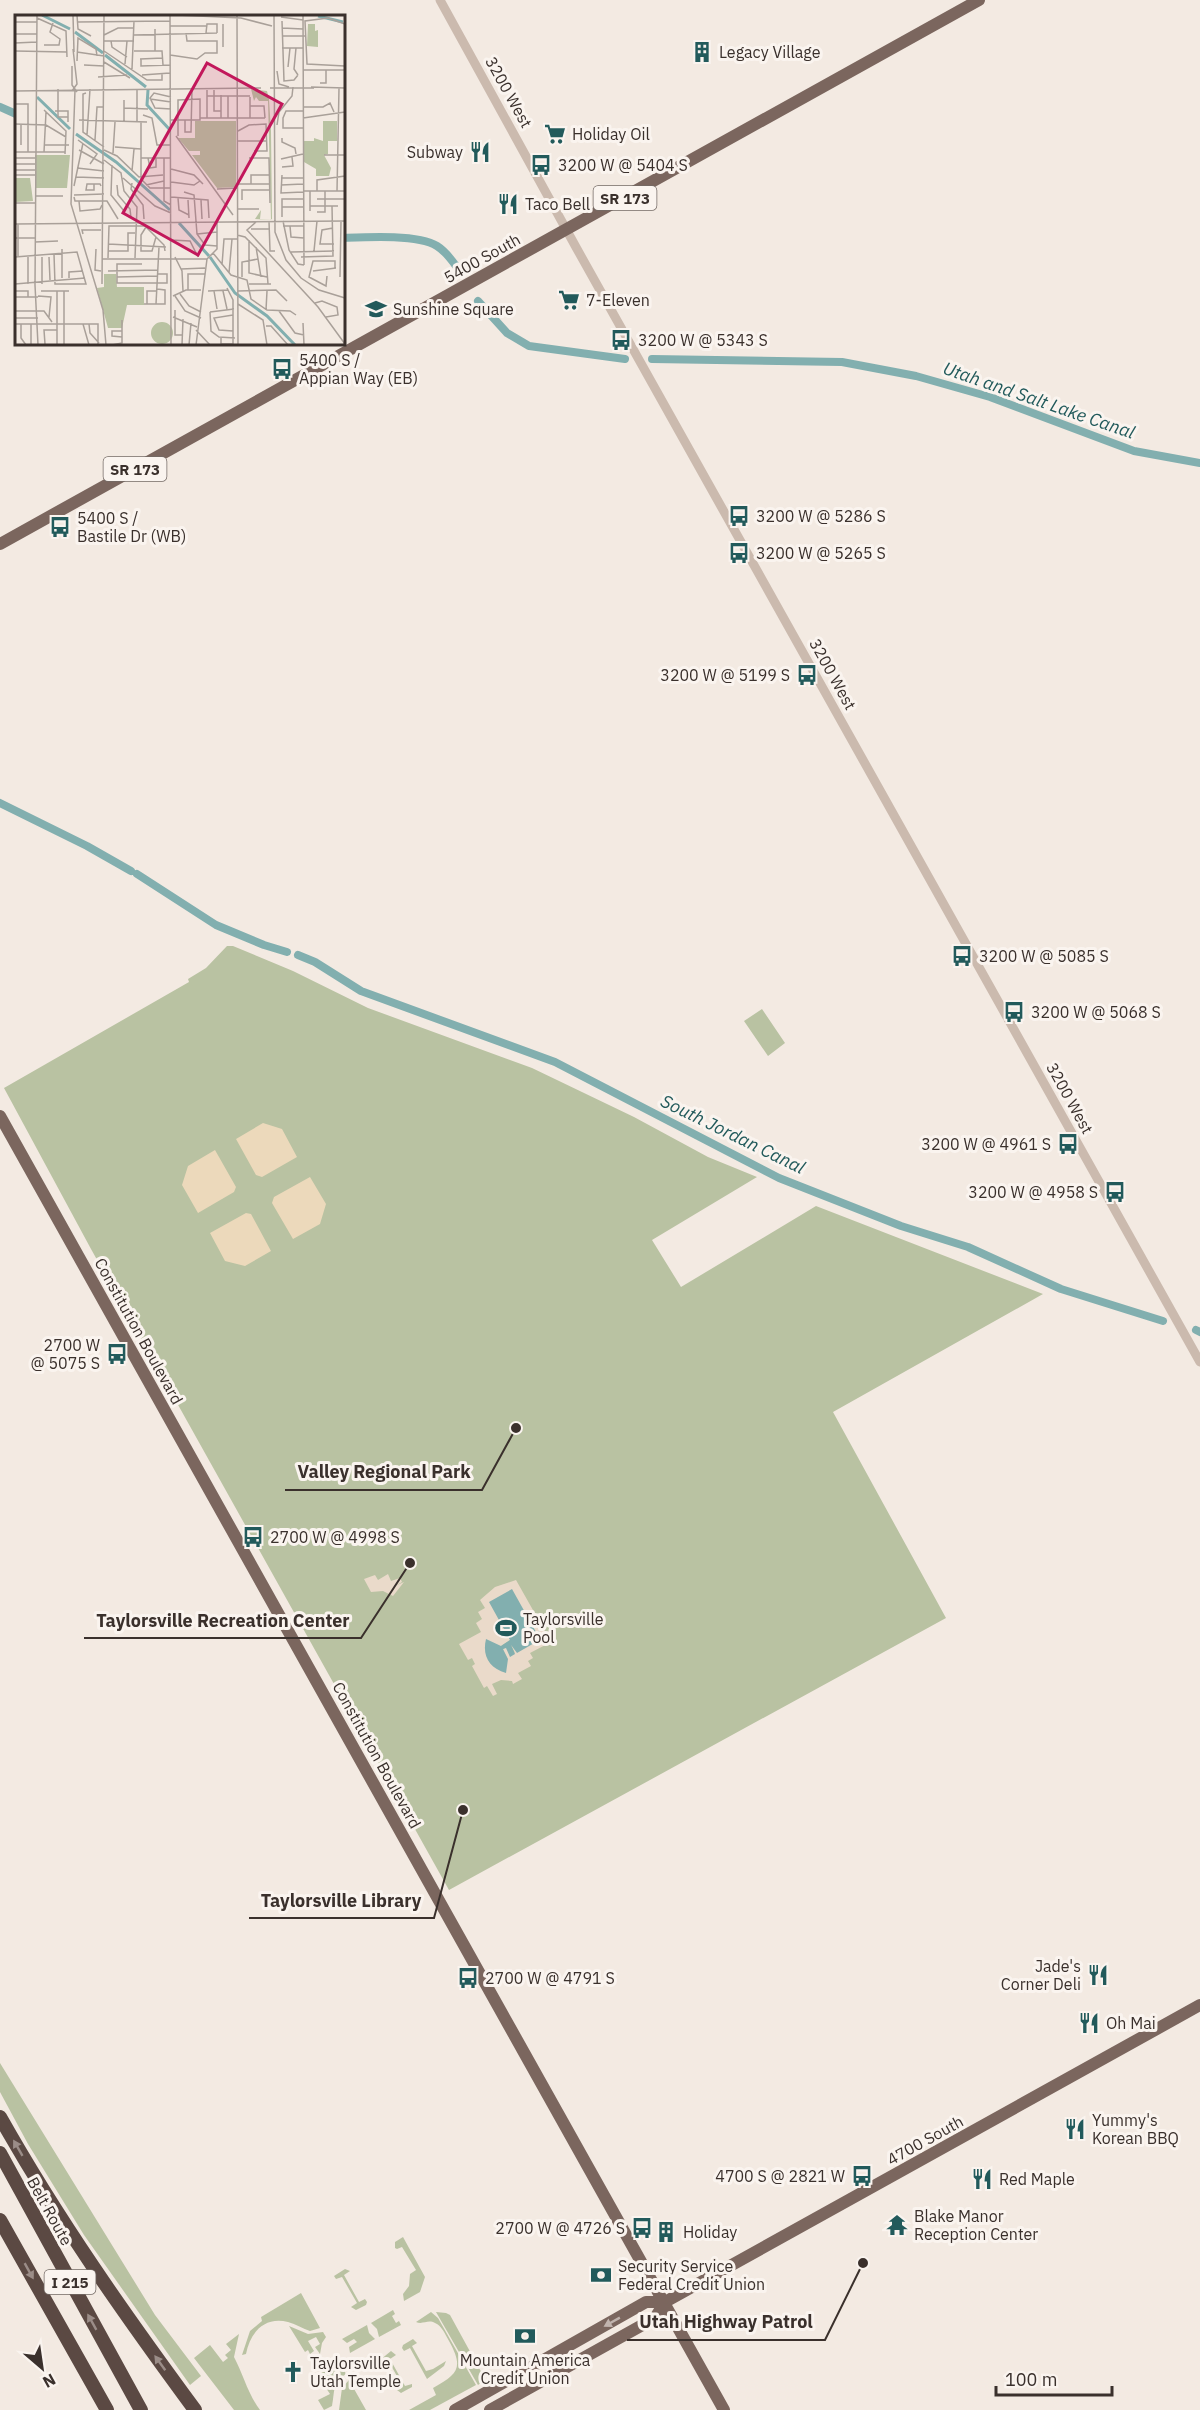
<svg xmlns="http://www.w3.org/2000/svg" width="1200" height="2410" font-family="'IBM Plex Sans',sans-serif">
  <style>
    .green { fill: #b9c2a2 }
    .sand { fill: #ecd9bb }
    .plaza { fill: #eadaca; fill-rule: evenodd }
    .water { fill: #82afaf }
    .lines { fill: none; stroke-linecap: round; stroke-linejoin: round }
    .canal { stroke: #82afaf; stroke-width: 8 }
    .minor { stroke: #cbbaae; stroke-width: 9 }
    .major { stroke: #7b665e; stroke-width: 12 }
    .highway { stroke: #5b4943; stroke-width: 14 }
    .oneway { fill: #9b8d88 }
    .oneway2 { fill: #c1b4ae }
    .labels { text-anchor: middle; dominant-baseline: central; stroke-width: 6; stroke-linejoin: round; paint-order: stroke }
    .shield { fill: #faf4ef; stroke: #746b66; stroke-width: 1.5 }
    .shield-label { font-size: 15px; font-weight: bold; fill: #3a302c }
    .poi-label { font-size: 16px; fill: #3a302c; stroke: #faf4ef; text-anchor: start }
    .street-label { font-size: 16px; fill: #3a302c; stroke: #faf4ef }
    .water-label { font-size: 18px; font-style: italic; fill: #225a5b; stroke: #faf4ef }
    .inset-river { fill: none; stroke: #82afaf; stroke-width: 3 }
    .inset-road { fill: none; stroke: #a9a099; stroke-width: 1.5 }
    .view { fill: #c2185b; fill-opacity: 0.15; stroke: #c2185b; stroke-width: 3 }
    .inset-edge { fill: none; stroke: #3a302c; stroke-width: 3 }
    .leader { fill: none; stroke: #3a302c; stroke-width: 2 }
    .callout-dot { fill: #3a302c; stroke: #faf4ef; stroke-width: 2 }
    .callout-label { font-size: 18px; text-anchor: middle; font-weight: bold; fill: #3a302c; stroke: #faf4ef; stroke-width: 6; stroke-linejoin: round; paint-order: stroke }
  </style>
  <rect width="100%" height="100%" fill="#f3eae2"/>
  <!-- green -->
  <path class="green" d="M227,946H233L293,971L368,1008L532,1068L634,1117L708,1157L757,1177L652,1240L681,1287L816,1206L1043,1294L833,1412L946,1618L449,1890L91,1249L4,1088L189,982L188,979L206,968Z
    M762,1009L785,1043L768,1056L744,1021Z
    M0,2063L155,2315L201,2376L190,2385L84,2235L28,2144L0,2092Z
    M403,2237L425,2277L420,2292L404,2301L403,2294L409,2286L410,2274L416,2270L402,2247L397,2249L395,2248V2242Z
    M345,2269L350,2271L344,2275L359,2302L365,2299L367,2302L366,2305L356,2310L351,2307L357,2303L342,2277L336,2279L334,2276Z
    M301,2293L320,2328L310,2331C303,2329 296,2324 288,2322C264,2316 250,2333 246,2354L242,2355L250,2331L262,2321L261,2317Z
    M393,2310L395,2314L392,2316L396,2323L399,2321L401,2325L379,2337L377,2329L371,2323Z
    M431,2312L438,2318L476,2385L430,2410H409L436,2395L433,2388C458,2374 464,2368 449,2341C445,2334 442,2326 435,2323C428,2319 423,2325 416,2322Z
    M436,2312L446,2313L450,2315L484,2377L482,2382L478,2385Z
    M367,2325L369,2333L375,2339L350,2353L349,2347L357,2342L354,2339L347,2343L342,2339Z
    M289,2326L308,2334L323,2332L326,2337L322,2343L320,2354L315,2347L320,2344L316,2337L308,2341L314,2351L310,2354L308,2350L305,2352Z
    M239,2334L234,2357C243,2374 248,2394 260,2410H234L194,2358L210,2345L223,2362L228,2358L225,2355L231,2350L226,2344Z
    M413,2339L417,2343L412,2346L426,2371L433,2369L446,2361L444,2366L427,2379L410,2348L404,2351L402,2348L403,2345Z
    M391,2351L396,2355L390,2359L405,2386L412,2384V2387L401,2393L397,2390L403,2387L388,2360L382,2363L380,2360Z
    M326,2364L334,2368H343L346,2374C332,2382 335,2392 332,2406L324,2410L318,2400L330,2394L320,2379L324,2377L321,2373L326,2371L323,2365Z
    M349,2380L366,2410H339L342,2388Z"/>
  <!-- sand -->
  <path class="sand" d="M263,1123L282,1129L297,1157L262,1177L256,1175L236,1139Z
    M215,1150L236,1187L234,1192L198,1213L182,1185L188,1166Z
    M310,1177L326,1204L320,1224L293,1239L272,1203L274,1197Z
    M246,1213L251,1214L271,1251L245,1266L225,1261L210,1233Z"/>
  <!-- plaza -->
  <path class="plaza" d="M388,1574L391,1581L400,1578L402,1582L395,1586L404,1582L393,1596L383,1591L371,1592L364,1579L375,1575L378,1580Z
    M516,1580L551,1642L530,1653L533,1658L528,1661L531,1666L518,1673L522,1679L513,1684L512,1681L501,1680L492,1684L497,1694L493,1696L487,1686L484,1688L472,1666L475,1664L472,1658L468,1660L459,1644L481,1632L476,1623L482,1619L478,1612L485,1608L480,1600L495,1587ZM536,1633L517,1652L512,1644L511,1645L515,1653L506,1647L502,1650L501,1646L510,1640Z"/>
  <!-- water -->
  <path class="water" d="M512,1589L536,1632L539,1631L543,1638L517,1653L511,1645L515,1654L510,1657L506,1648L503,1649L508,1659L506,1673C489,1668 482,1656 486,1639L501,1646L510,1640L489,1602Z"/>
  <g class="lines">
    <!-- canal -->
    <path class="canal" d="M0,107L16,114
      M344,238C366,237 418,234 437,246C445,251 451,259 456,266
      M478,301L507,333L529,346L625,359
      M652,359L842,362L916,376L990,397L1134,451L1200,463
      M0,803L87,846L131,871
      M137,874L216,925L264,945L287,952
      M298,955L315,962L361,991L555,1062L779,1178L901,1226L968,1247L1061,1289L1163,1321
      M1196,1330L1200,1332"/>
    <!-- minor -->
    <path class="minor" d="M440,0L577,249L1200,1362"/>
    <!-- major -->
    <path class="major" d="M0,544L979,0
      M0,1116L724,2410
      M455,2410L646,2302H665
      M490,2410L655,2318L665,2302L1200,2005"/>
    <!-- highway -->
    <path class="highway" d="M0,2117C58,2220 125,2315 195,2410
      M0,2153L141,2410
      M0,2220L107,2410"/>
  </g>
  <!-- one-way arrows -->
  <defs><path id="oneway-solid" d="M-6-.8H1V-3.2L6.5 0L1 3.2V.8H-6Z" transform="scale(1.5)"/></defs>
  <g class="oneway">
    <use href="#oneway-solid" transform="translate(18 2148) rotate(-120)"/>
    <use href="#oneway-solid" transform="translate(29 2271) rotate(61)"/>
    <use href="#oneway-solid" transform="translate(92 2322) rotate(-119)"/>
    <use href="#oneway-solid" transform="translate(160 2363) rotate(-126)"/>
  </g>
  <use class="oneway2" href="#oneway-solid" transform="translate(612 2322) rotate(151)"/>
  <!-- icons -->
  <defs>
    <symbol id="building-bare" viewBox="-9 -9 18 18"><path d="M-4-6H4V6H1V3H-1V6H-4ZM-2.5-4.3h1.7v1.8h-1.7ZM.8-4.3h1.7v1.8H.8ZM-2.5-1h1.7V.8h-1.7ZM.8-1h1.7V.8H.8Z" fill="#225a5b" stroke="#faf4ef" stroke-width="2.5" paint-order="stroke"/></symbol>
    <symbol id="supermarket-bare" viewBox="-9 -9 18 18"><path d="M-6-5.5h2.5l.6 2H6L4.5 2H-2.5L-4.4-4H-6ZM-1.5 3.2a1.3 1.3 0 1 0 .1 0ZM3 3.2a1.3 1.3 0 1 0 .1 0Z" fill="#225a5b" stroke="#faf4ef" stroke-width="2.5" paint-order="stroke"/></symbol>
    <symbol id="restaurant-bare" viewBox="-9 -9 18 18"><path d="M-5-6h1v4h1v-4h1v4h1v-4h1v5L-1.5 .5V6h-2V.5L-5-1ZM5-6V6H3V1.5H1.5Q1.5-4 5-6Z" fill="#225a5b" stroke="#faf4ef" stroke-width="2.5" paint-order="stroke"/></symbol>
    <symbol id="bus-bare" viewBox="-9 -9 18 18"><path d="M-5-6H5V4H4V6H2V4H-2V6H-4V4H-5ZM-3.5-4V0h7V-4ZM-3.5 1.2v1.5H-2V1.2ZM2 1.2v1.5H3.5V1.2Z" fill="#225a5b" stroke="#faf4ef" stroke-width="2.5" paint-order="stroke"/></symbol>
    <symbol id="school-bare" viewBox="-9 -9 18 18"><path d="M0-5L7-2L0 1L-7-2ZM-4 1L0 2.5L4 1V4Q0 6-4 4Z" fill="#225a5b" stroke="#faf4ef" stroke-width="2.5" paint-order="stroke"/></symbol>
    <symbol id="stadium-bare" viewBox="-9 -9 18 18"><path d="M0-5a6.5 5 0 1 0 0 10a6.5 5 0 1 0 0-10ZM-3.5-1.8h7v3.6h-7Z" fill="#225a5b" stroke="#faf4ef" stroke-width="2.5" paint-order="stroke"/></symbol>
    <symbol id="temple-bare" viewBox="-9 -9 18 18"><path d="M0-6L5-2H3V0L6.5 2.5H4V6H1.5V3h-3V6H-4V2.5H-6.5L-3 0V-2H-5Z" fill="#225a5b" stroke="#faf4ef" stroke-width="2.5" paint-order="stroke"/></symbol>
    <symbol id="bank-bare" viewBox="-9 -9 18 18"><path d="M-6-4H6V4H-6ZM0-2.3a2.3 2.3 0 1 0 0 4.6a2.3 2.3 0 1 0 0-4.6Z" fill="#225a5b" stroke="#faf4ef" stroke-width="2.5" paint-order="stroke"/></symbol>
    <symbol id="church-bare" viewBox="-9 -9 18 18"><path d="M-1.2-6h2.4v3.5h3.3v2.4h-3.3V6h-2.4V-.1h-3.3v-2.4h3.3Z" fill="#225a5b" stroke="#faf4ef" stroke-width="2.5" paint-order="stroke"/></symbol>
  </defs>
  <g fill-rule="evenodd">
    <use href="#building-bare" x="687" y="37" width="30" height="30"/>
    <use href="#supermarket-bare" x="540" y="119" width="30" height="30"/>
    <use href="#restaurant-bare" x="465" y="137" width="30" height="30"/>
    <use href="#bus-bare" x="526" y="150" width="30" height="30"/>
    <use href="#restaurant-bare" x="493" y="189" width="30" height="30"/>
    <use href="#supermarket-bare" x="554" y="285" width="30" height="30"/>
    <use href="#school-bare" x="361" y="294" width="30" height="30"/>
    <use href="#bus-bare" x="606" y="325" width="30" height="30"/>
    <use href="#bus-bare" x="267" y="354" width="30" height="30"/>
    <use href="#bus-bare" x="724" y="501" width="30" height="30"/>
    <use href="#bus-bare" x="45" y="512" width="30" height="30"/>
    <use href="#bus-bare" x="724" y="538" width="30" height="30"/>
    <use href="#bus-bare" x="792" y="660" width="30" height="30"/>
    <use href="#bus-bare" x="947" y="941" width="30" height="30"/>
    <use href="#bus-bare" x="999" y="997" width="30" height="30"/>
    <use href="#bus-bare" x="1053" y="1129" width="30" height="30"/>
    <use href="#bus-bare" x="1100" y="1177" width="30" height="30"/>
    <use href="#bus-bare" x="102" y="1339" width="30" height="30"/>
    <use href="#bus-bare" x="238" y="1522" width="30" height="30"/>
    <use href="#stadium-bare" x="491" y="1613" width="30" height="30"/>
    <use href="#restaurant-bare" x="1083" y="1960" width="30" height="30"/>
    <use href="#bus-bare" x="453" y="1963" width="30" height="30"/>
    <use href="#restaurant-bare" x="1074" y="2008" width="30" height="30"/>
    <use href="#restaurant-bare" x="1060" y="2114" width="30" height="30"/>
    <use href="#bus-bare" x="847" y="2161" width="30" height="30"/>
    <use href="#restaurant-bare" x="967" y="2164" width="30" height="30"/>
    <use href="#temple-bare" x="882" y="2210" width="30" height="30"/>
    <use href="#bus-bare" x="627" y="2213" width="30" height="30"/>
    <use href="#building-bare" x="651" y="2217" width="30" height="30"/>
    <use href="#bank-bare" x="586" y="2260" width="30" height="30"/>
    <use href="#bank-bare" x="510" y="2321" width="30" height="30"/>
    <use href="#church-bare" x="278" y="2357" width="30" height="30"/>
  </g>
  <g class="labels">
    <!-- shield labels -->
    <g class="shield">
      <rect x="593.5" y="186" width="63" height="24" rx="4.5"/>
      <rect x="103.5" y="457" width="63" height="24" rx="4.5"/>
      <rect x="44.5" y="2270" width="51" height="24" rx="4.5"/>
    </g>
    <g class="shield-label">
      <text x="625" y="198">SR 173</text>
      <text x="135" y="469">SR 173</text>
      <text x="70" y="2282">I 215</text>
    </g>
    <!-- poi labels -->
    <g class="poi-label">
      <text x="719" y="52">Legacy Village</text>
      <text x="572" y="134">Holiday Oil</text>
      <text x="463" y="152" text-anchor="end">Subway</text>
      <text x="558" y="165">3200 W @ 5404 S</text>
      <text x="525" y="204">Taco Bell</text>
      <text x="586" y="300">7-Eleven</text>
      <text x="393" y="309">Sunshine Square</text>
      <text x="638" y="340">3200 W @ 5343 S</text>
      <text x="299" y="360">5400 S /<tspan x="299" dy="18">Appian Way (EB)</tspan></text>
      <text x="756" y="516">3200 W @ 5286 S</text>
      <text x="77" y="518">5400 S /<tspan x="77" dy="18">Bastile Dr (WB)</tspan></text>
      <text x="756" y="553">3200 W @ 5265 S</text>
      <text x="790" y="675" text-anchor="end">3200 W @ 5199 S</text>
      <text x="979" y="956">3200 W @ 5085 S</text>
      <text x="1031" y="1012">3200 W @ 5068 S</text>
      <text x="1051" y="1144" text-anchor="end">3200 W @ 4961 S</text>
      <text x="1098" y="1192" text-anchor="end">3200 W @ 4958 S</text>
      <text x="100" y="1345" text-anchor="end">2700 W<tspan x="100" dy="18">@ 5075 S</tspan></text>
      <text x="270" y="1537">2700 W @ 4998 S</text>
      <text x="523" y="1619">Taylorsville<tspan x="523" dy="18">Pool</tspan></text>
      <text x="1081" y="1966" text-anchor="end">Jade's<tspan x="1081" dy="18">Corner Deli</tspan></text>
      <text x="485" y="1978">2700 W @ 4791 S</text>
      <text x="1106" y="2023">Oh Mai</text>
      <text x="1092" y="2120">Yummy's<tspan x="1092" dy="18">Korean BBQ</tspan></text>
      <text x="845" y="2176" text-anchor="end">4700 S @ 2821 W</text>
      <text x="999" y="2179">Red Maple</text>
      <text x="914" y="2216">Blake Manor<tspan x="914" dy="18">Reception Center</tspan></text>
      <text x="625" y="2228" text-anchor="end">2700 W @ 4726 S</text>
      <text x="683" y="2232">Holiday</text>
      <text x="618" y="2266">Security Service<tspan x="618" dy="18">Federal Credit Union</tspan></text>
      <text x="525" y="2360" text-anchor="middle">Mountain America<tspan x="525" dy="18">Credit Union</tspan></text>
      <text x="310" y="2363">Taylorsville<tspan x="310" dy="18">Utah Temple</tspan></text>
    </g>
    <!-- street labels -->
    <g class="street-label">
      <text transform="translate(509 92) rotate(61)">3200 West</text>
      <text transform="translate(482 258) rotate(-29)">5400 South</text>
      <text transform="translate(833 674) rotate(61)">3200 West</text>
      <text transform="translate(1070 1098) rotate(61)">3200 West</text>
      <text transform="translate(139 1331) rotate(61)">Constitution Boulevard</text>
      <text transform="translate(377 1755) rotate(61)">Constitution Boulevard</text>
      <text transform="translate(925 2140) rotate(-29)">4700 South</text>
      <text transform="translate(50 2211) rotate(61)">Belt Route</text>
    </g>
    <!-- water labels -->
    <g class="water-label">
      <text transform="translate(1039 400) rotate(19)">Utah and Salt Lake Canal</text>
      <text transform="translate(733 1134) rotate(26)">South Jordan Canal</text>
    </g>
  </g>
  <!-- overview -->
  <g transform="translate(15 15)">
    <rect width="330" height="330" fill="#f3eae2"/>
    <path d="M293,9H300V16L303,15V32L292,31ZM236,74L252,76L254,84L256,116L257,204L255,205L240,204L246,195L245,204L256,205L253,86H244L241,82L239,86ZM180,106H221V172L202,173L177,140H185V136H174L163,123H180ZM308,106H322V126H313V139L309,140L316,153L314,161H301V154L289,147V126H299V123L308,126ZM20,140H55L52,173H20ZM0,163H15L18,186L0,187ZM89,259H101L102,272H129V290H112L107,313H93L82,273L89,272ZM136 318a11 11 0 1 1 22 0a11 11 0 1 1-22 0Z" fill="#b9c2a2"/>
    <path class="inset-river" d="M27,0L55,14M303,1L328,7M60,17L88,38M90,40L131,72M133,75L132,90L155,115M22,82L55,114M61,119L101,147L155,195M164,208L194,241M195,242L220,278L252,301L280,330"/>
    <path class="inset-road" d="M22,0L20,270L23,330M58,0L59,37M62,0L63,14L76,21M155,0L156,330M162,0L226,3L257,11M222,0L223,330M259,0L260,217L271,245L286,263L304,275L330,283M288,0L289,250M266,2L288,5M22,3L51,16L52,42M267,6L269,66L279,65L283,60M0,7H22M62,7L155,6M208,9V32M330,9L313,3L290,6L292,49L330,51M155,11H191M267,13L288,14M140,14V36M191,18L192,9H202V18M0,19H22M89,20L103,13H119M119,20L202,18M267,21H290M89,26H119M96,26L97,32L112,42M0,28L22,27M29,30H44L45,24L35,17L38,8M267,33H288M281,33L279,54L283,60M0,36L52,37M89,36L132,65H147V58M119,36H147L148,50M62,37L89,41M155,40L182,44L190,38H202V26H172L171,18M125,44L148,43M126,44V51L155,50M62,46L63,23L81,34L82,41M89,47L115,63M110,49L112,26M69,50L89,51M57,51V70L62,77M273,52L275,33M117,54L119,6M288,55H330M262,56L264,69L274,72M127,60L155,58M83,62L112,60M305,68H311V55M296,72L330,73M255,73H299M43,74V102H53M122,74V107M60,75L56,189L88,295L91,330M192,75V103M199,75V96H206M0,76L246,73M57,76L62,69L58,34M71,78L68,79V117L89,132M192,81H235M156,82L139,78L135,83L140,93L156,94M235,82V103M135,84L156,87M109,85V107M0,89H13V137M235,91H249L250,103M288,92H308L315,88L319,97M109,93L133,94M29,95L51,116L50,139M40,96H53V107M128,100L137,103L142,130H156M185,103H250M206,103V80M213,103V81M288,103L330,97M64,105L132,107M156,105H185V84L163,85V121M170,105V117H176L177,73M126,107V164L135,173H156M0,109L31,110L51,122M262,110L264,97L277,81L278,72M288,113H268V103L271,96H288M223,116L234,110L251,109L252,136H239M72,120L75,74M161,121L218,200M267,123V127L280,133L281,139M63,125L82,139L75,149M80,125L82,92H89M223,126H252M6,130V109M29,130H54M330,130V103M100,132L126,134M64,135L89,149M89,135L102,141L124,162L148,160M0,137H50M29,137L31,97M98,138L100,107M309,140H330M0,143H20M126,143H156M133,143L135,153L141,152V143M149,143V186L156,190M234,143H254L255,188M266,144L288,139M89,145L106,158L109,176L122,192L120,243M0,149H20M97,150L96,180L109,196M267,152L278,151L277,142M62,153L89,156M156,154L179,160L188,169M0,155H20M117,156L119,134M0,160H20M267,160L266,178L288,177M61,162L89,163M108,163L140,191L156,198M266,163H288M156,167L179,170L185,166M117,168L116,174L128,190L129,204M79,169V175H71L72,169H85L86,171M222,169H254M236,169V160H255M102,170L103,180L115,194L116,203M131,170L149,166M266,170L288,169M59,171L68,128M202,174L222,173M289,176H330M302,176V165L330,161M322,176L324,73M169,177L179,180L182,219L190,230L202,231M59,180L89,179M20,181H48M59,182L60,186H92L103,204M156,182L193,185L194,203M163,183L164,195L174,200M302,184H330M173,185L174,203M186,185L187,204M227,185V175H255M64,186L65,196L85,194L87,190M0,188H20M295,191H323M267,192H289M222,194H244M295,196V176M302,197H310V176M267,202V184H289M254,206L255,236H260M268,206L274,235L283,249L289,250M241,207L232,215L303,292L330,329M0,209L330,206M268,211H289M275,211L276,222L289,223M131,212L126,220V236H137L141,222M318,213L307,215L305,229H319M236,214H255M68,219L67,215H86M182,219L202,217M222,220L230,222L251,243L253,269M0,223H20M156,225L175,226L183,242M234,225V258L252,262M20,227L43,226M93,229L151,232M241,232L246,262M47,234V263M81,234L80,255L86,256M93,236H113V218H120M299,236L302,206M276,237L319,236M198,238L216,260L232,265L236,284L252,295L275,296L281,300M0,242L62,237L71,269H40L39,239M3,242V209M27,242V269M34,242L35,265M160,242L167,256L168,276M286,242L318,241L317,191M93,243L94,211H130L149,230L150,236M87,244H192M192,244L202,234V207M127,249H102V268H152V259H143M207,250L209,224H222M166,254L190,253M93,256L143,255M298,256L321,253M214,258L217,224M312,261L311,271L294,262L298,246H320V253M102,262L143,261M227,262V247L243,244M325,262L326,206M54,263V257L68,256M0,269L70,263M13,269V242M87,269L89,0M234,269H256M173,275V259H190M0,276H13V282M26,276H54M42,276V330M49,276V330M193,276L213,275M199,276L202,294M208,276L212,294M223,276L261,275L272,286M165,279L174,291L186,297M23,281L36,282L34,302M158,281L171,275H186M160,281L170,296L186,303M0,282H23M300,288L307,286L322,292L323,300L311,302M129,289H150V275L142,274M132,289V276H141M141,289L144,232M223,289L248,305L252,330M160,295V320H167M251,295L252,276M0,296H29L37,307M264,296L280,318L289,320M195,297L196,316L204,322L220,323M195,297L219,294M158,302L182,312M0,303H23M288,308L289,330M0,309H83V330M6,309V323L11,330M16,309V330M68,309L74,330M74,309L75,318L84,328M251,311H256L273,330M181,315L195,330M107,316H97V321L107,322M218,316L204,315L199,303L218,300M206,323V329H218V285L212,273M30,329L29,315H42M97,330L107,328V305M167,330L168,304M174,330L176,308M181,330L192,244"/>
    <path class="view" d="M192,48L267,89L183,240L108,198Z"/>
    <rect width="330" height="330" class="inset-edge"/>
  </g>
  <!-- callouts -->
  <path class="leader" d="M516 1428L482 1490H285M410 1563L361 1638H84M463 1810L434 1918H249M863 2263L825 2340H627"/>
  <g class="callout-dot">
    <circle cx="516" cy="1428" r="6"/>
    <circle cx="410" cy="1563" r="6"/>
    <circle cx="463" cy="1810" r="6"/>
    <circle cx="863" cy="2263" r="6"/>
  </g>
  <g class="callout-label">
    <text x="384" y="1478">Valley Regional Park</text>
    <text x="223" y="1627">Taylorsville Recreation Center</text>
    <text x="341" y="1907">Taylorsville Library</text>
    <text x="726" y="2328">Utah Highway Patrol</text>
  </g>
  <!-- north arrow -->
  <g transform="translate(42 2368) rotate(151)" stroke="#faf4ef" stroke-width="4.5" paint-order="stroke">
  <path d="M0-4.5L10 22L0 15L-10 22Z" fill="#3a302c"/>
  <text y="-9" font-size="16" font-weight="bold" text-anchor="middle" fill="#3a302c">N</text>
  </g>
  <!-- scale -->
  <path d="M996 2386v9h116v-9" fill="none" stroke="#3a302c" stroke-width="3"/>
  <text x="1005" y="2386" font-size="18" fill="#3a302c" stroke="#faf4ef" stroke-width="4.5" paint-order="stroke">100 m</text>
</svg>
